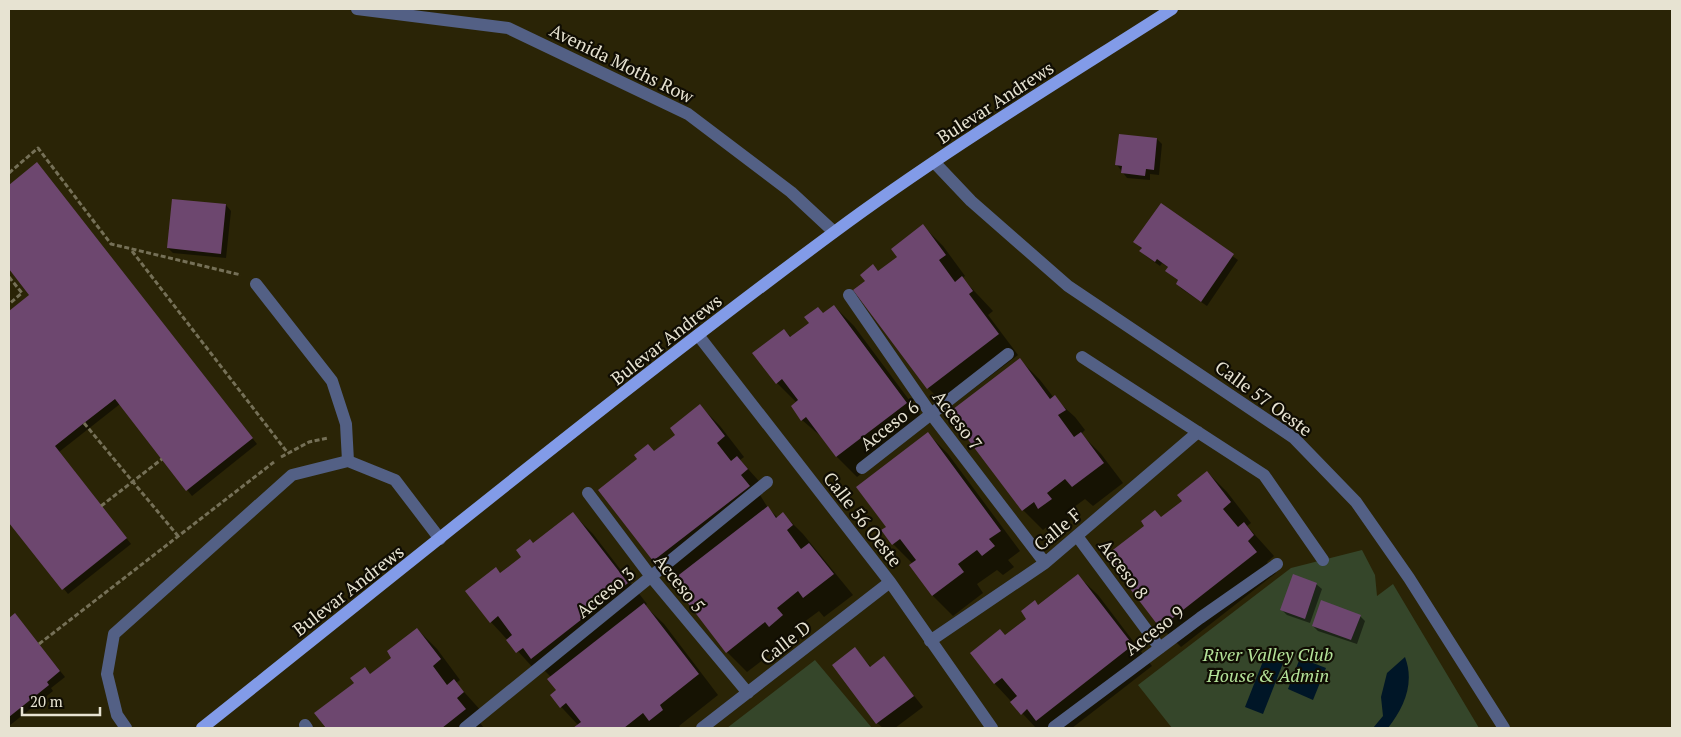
<svg xmlns="http://www.w3.org/2000/svg" width="1681" height="737" font-family="'PT Serif',serif">
  <style>
    .green { fill: #35462a }
    .water { fill: #001627 }
    .shadow { fill: #0007 }
    .building { fill: #6d476f }
    .lines { fill: none; stroke-linecap: round; stroke-linejoin: round }
    .path { stroke: #757057; stroke-width: 3; stroke-dasharray: 5 2.5; stroke-linecap: butt }
    .minor { stroke: #536085; stroke-width: 12 }
    .major { stroke: #829be8; stroke-width: 12 }
    .labels { text-anchor: middle; dominant-baseline: central; stroke-width: 4.5; stroke-linejoin: round; paint-order: stroke }
    .street-label { font-size: 18px; fill: #e7e3d2; stroke: #100d03 }
    .park-label { font-size: 18px; font-style: italic; fill: #b4e299; stroke: #100d03 }
  </style>
  <rect width="100%" height="100%" fill="#2a2406"/>
  <!-- green -->
  <path class="green" d="M1362,550L1375,575L1377,596L1393,584L1479,728H1172L1138,685L1291,568Z
    M815,660L872,728H727Z"/>
  <!-- water -->
  <path class="water" d="M1269,646L1287,653L1263,714L1245,707Z
    M1405,657C1415,683 1404,708 1388,728H1373L1383,716L1381,697L1387,673Z
    M1300,658L1326,668L1313,700L1288,689Z"/>
  <!-- shadow -->
  <path class="shadow" d="M1157,139L1162,144L1159,175L1150,174V180L1127,178L1117,165Z
    M37,164L257,444L192,496L120,404L59,452L131,544L68,594L9,521V313L31,295L9,267V187Z
    M173,200L226,205L231,211L226,258L173,253L168,248Z
    M1161,205L1238,260L1207,306L1182,289L1177,284L1179,281L1167,271L1169,268L1162,263L1160,266L1146,256L1141,251L1142,249L1135,242Z
    M923,226L943,246L965,276L962,278L993,311L988,315L1018,355L948,408L928,388L867,282L873,266L879,272L899,257Z
    M834,306L854,326L927,424L857,477L837,457L824,439L802,420L797,403L777,383L784,330L792,338Z
    M1020,360L1040,380L1054,398L1075,417L1085,430L1081,434L1101,454L1123,483L1093,506L1085,499L1066,513L1071,520L1059,529L1053,522L1043,530L1023,510Z
    M700,406L720,426L744,457L740,460L767,490L760,495L768,508L778,518L783,514L803,534L853,595L824,617L819,611L796,628L802,636L790,646L786,642L747,672L727,652L674,581L654,561L600,490L677,435Z
    M928,434L948,454L1020,551L1008,560L1014,567L1003,575L997,570L977,584L983,593L953,616L933,596L911,565L913,564L893,544L888,527Z
    M1207,472L1227,492L1251,523L1247,526L1274,556L1267,562L1276,573L1181,647L1161,627L1146,526L1162,518L1184,501Z
    M573,514L593,534L647,604L645,606L664,624L718,695L679,726L681,728H575L578,725L551,696L558,690L551,677L542,668L537,672L491,622L501,574L523,557L534,544Z
    M1077,575L1098,595L1152,666L1072,728H1036L995,684L972,653L1000,630L1006,636L1028,619L1039,606Z
    M1316,584L1322,589L1310,623L1287,615L1282,610Z
    M15,615L65,677L51,688L53,691L9,726V620Z
    M1360,616L1365,621L1357,644L1318,631L1313,626Z
    M417,629L437,649L460,680L456,683L483,713L476,718L484,728H327L316,713L393,658Z
    M855,649L871,667L884,658L923,707L895,728H883L877,723Z"/>
  <!-- building -->
  <path class="building" d="M1119,134L1157,138L1154,170L1146,169L1145,176L1121,173L1122,166L1115,165Z
    M37,162L253,438L186,491L115,399L84,423L55,446L127,538L62,590L9,523V311L29,295L9,269V185Z
    M172,199L226,204L221,254L167,248Z
    M1161,203L1234,254L1201,302L1176,284L1178,280L1165,271L1168,267L1157,259L1155,262L1139,251L1142,248L1133,242Z
    M923,224L946,255L939,260L955,282L962,276L973,291L969,294L999,334L927,389L853,290L865,281L860,275L873,264L878,271L897,257L891,249Z
    M834,305L907,403L836,457L806,417L801,421L791,406L798,400L782,379L776,384L752,353L784,329L790,337L809,323L804,317L818,307L823,313Z
    M1020,358L1050,399L1055,395L1066,410L1058,415L1074,437L1081,432L1104,463L1072,487L1065,479L1047,493L1052,499L1038,509L1034,502L1022,511L948,413Z
    M700,404L725,436L717,443L731,461L737,456L748,469L741,475L750,486L653,561L598,490L637,459L634,455L648,444L654,451L675,435L670,428Z
    M928,432L1001,531L989,539L995,546L982,556L977,550L958,564L964,572L932,596L909,565L916,560L900,539L892,545L881,530L886,527L856,487Z
    M1207,471L1231,502L1223,509L1238,527L1244,522L1254,535L1248,541L1257,552L1160,628L1105,556L1144,526L1141,521L1155,510L1161,517L1182,501L1177,495Z
    M768,506L776,518L783,512L793,525L787,530L801,549L809,543L834,574L803,598L798,591L777,608L783,615L769,627L765,622L726,653L671,581Z
    M573,512L628,583L531,659L523,648L516,653L506,640L512,635L498,616L490,623L465,591L496,567L500,573L521,557L516,550L530,539L533,543Z
    M1078,574L1133,645L1036,721L1027,709L1021,715L1010,702L1017,696L1002,678L994,684L970,653L1000,629L1005,635L1026,619L1021,611L1035,600L1038,605Z
    M1293,574L1317,583L1305,619L1280,610Z
    M1321,600L1361,615L1351,640L1312,626Z
    M644,603L699,674L660,705L663,710L649,721L643,713L624,728H573L581,722L566,703L560,708L550,695L556,690L547,679Z
    M15,613L60,671L47,682L49,685L9,717V618Z
    M417,628L441,659L433,666L447,685L454,679L464,692L457,698L466,709L442,728H326L314,713L354,683L350,678L365,667L370,674L391,658L387,651Z
    M855,647L870,667L884,656L914,696L876,724L832,665Z"/>
  <g class="lines">
    <!-- path -->
    <path class="path" d="M9,173L38,148L111,244L241,275
      M132,251L287,452
      M9,277L22,293L9,304
      M84,423L178,536
      M281,457L309,442L328,438
      M101,506L162,459
      M39,644L274,462"/>
    <!-- minor -->
    <path class="minor" d="M357,9L508,28L688,114L791,192L834,232
      M934,162L971,201L1068,286L1294,438L1356,502L1409,578L1504,728
      M256,284L332,381L346,424L348,461
      M849,295L931,414L1045,563
      M698,335L890,582L992,728
      M1082,357L1264,475L1323,560
      M862,468L1008,354
      M588,493L652,578L748,693
      M1077,536L1160,648
      M930,641L1045,563L1198,432
      M305,725L307,728
      M1054,727L1200,618L1277,564
      M126,728L117,715L107,674L114,634L292,475L348,461L395,480L440,539
      M465,728L767,482
      M702,728L890,582"/>
    <!-- major -->
    <path class="major" d="M202,728C411,562 618,392 833,233C942,152 1058,82 1172,9"/>
  </g>
  <g class="labels">
    <!-- street labels -->
    <g class="street-label">
      <text transform="translate(622 63) rotate(26)">Avenida Moths Row</text>
      <text transform="translate(995 102) rotate(-33)">Bulevar Andrews</text>
      <text transform="translate(666 339) rotate(-38)">Bulevar Andrews</text>
      <text transform="translate(1264 398) rotate(36)">Calle 57 Oeste</text>
      <text transform="translate(958 420) rotate(53)">Acceso 7</text>
      <text transform="translate(889 425) rotate(-38)">Acceso 6</text>
      <text transform="translate(863 519) rotate(52)">Calle 56 Oeste</text>
      <text transform="translate(1057 529) rotate(-40)">Calle F</text>
      <text transform="translate(1124 569) rotate(53)">Acceso 8</text>
      <text transform="translate(680 583) rotate(51)">Acceso 5</text>
      <text transform="translate(348 590) rotate(-38)">Bulevar Andrews</text>
      <text transform="translate(605 592) rotate(-39)">Acceso 3</text>
      <text transform="translate(1154 630) rotate(-37)">Acceso 9</text>
      <text transform="translate(785 642) rotate(-38)">Calle D</text>
    </g>
    <!-- park labels -->
    <g class="park-label">
      <text x="1268" y="654">River Valley Club<tspan x="1268" dy="21">House &amp; Admin</tspan></text>
    </g>
  </g>
  <!-- border -->
  <rect width="1681" height="737" fill="none" stroke="#e7e3d2" stroke-width="20"/>
  <!-- scale -->
  <path d="M22 707v8h78v-8" fill="none" stroke="#e7e3d2" stroke-width="2.5"/>
  <text x="30" y="707" font-size="15" fill="#e7e3d2" stroke="#100d03" stroke-width="4" paint-order="stroke">20 m</text>
</svg>
